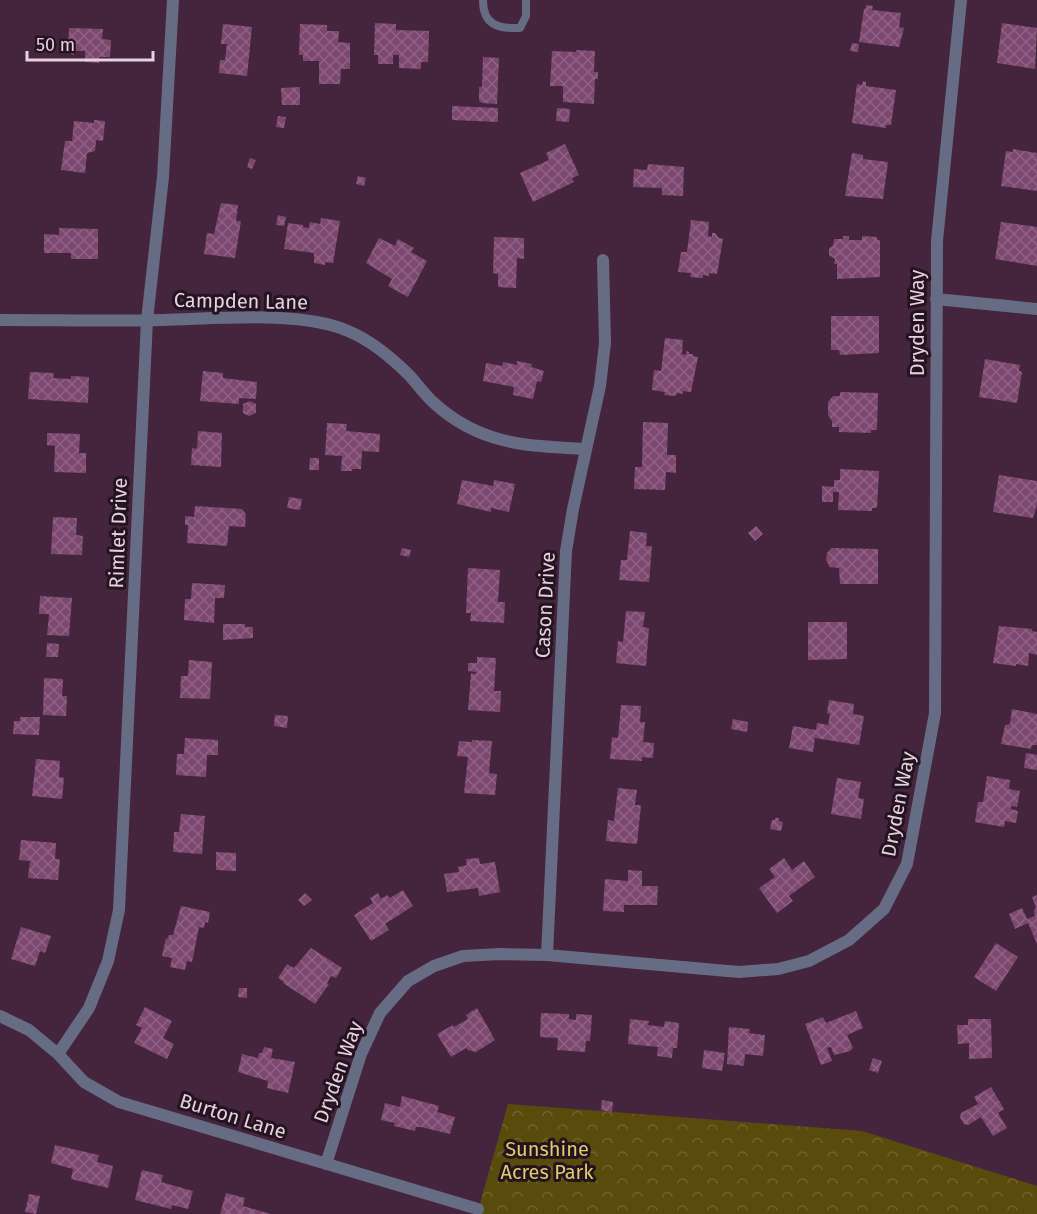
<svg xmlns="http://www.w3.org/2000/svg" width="1037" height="1214" font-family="'Fira Sans',sans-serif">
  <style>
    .park { fill: url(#park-crowns) }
    .building { fill: url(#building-cross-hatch) }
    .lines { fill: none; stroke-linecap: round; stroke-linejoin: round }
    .lane { stroke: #676c85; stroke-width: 8 }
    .street { stroke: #676c85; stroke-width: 12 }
    .labels { text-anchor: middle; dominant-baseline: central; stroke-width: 6; stroke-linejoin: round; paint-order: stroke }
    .street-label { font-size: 20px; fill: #e6d1e0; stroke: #23141f }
    .park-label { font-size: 20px; fill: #e1cb6a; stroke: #23141f }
  </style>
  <defs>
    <pattern id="park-crowns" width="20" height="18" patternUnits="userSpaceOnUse" patternTransform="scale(1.5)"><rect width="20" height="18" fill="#584b0b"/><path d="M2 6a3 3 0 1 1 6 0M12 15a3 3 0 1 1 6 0" fill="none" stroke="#70642e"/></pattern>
    <pattern id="building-cross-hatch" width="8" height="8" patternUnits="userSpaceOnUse" patternTransform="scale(1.5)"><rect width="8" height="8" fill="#7d4870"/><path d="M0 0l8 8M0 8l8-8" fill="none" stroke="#8f6184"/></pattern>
  </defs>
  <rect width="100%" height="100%" fill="#45243d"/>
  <!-- park -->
  <path class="park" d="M508,1104L862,1131L1037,1186V1214H477Z"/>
  <!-- building -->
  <path class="building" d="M866,5L873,6L872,10L901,13L899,27L904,28L899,47L859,42L864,9L866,8Z
    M375,23L396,24V30L429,31L428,62H421V69L399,68V55H393V64H378V55H374Z
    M1002,23L1037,28L1035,69L997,63Z
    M223,24L252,27L247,76L219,73L220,60H225L227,44H221Z
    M300,24L327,25V31H339L338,42L350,43V69H341L340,84H319V61H303V55H299Z
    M69,28L103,29L102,39L111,40L110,57H99V63L85,62V51H74V55L71,54V50H68Z
    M852,43L859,44L858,52L850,51Z
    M576,50L595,51L594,72H598V79H595L594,104L563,102V86H550L552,51L576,52Z
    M483,57L499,58L497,104L482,103L479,101V87H482Z
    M863,81L866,82V86L896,90L891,125H886V128L852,123L857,84L862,85Z
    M300,87V105H282L281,88Z
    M452,106L498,108V122L452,120Z
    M557,108L570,109L569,122L556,121Z
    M278,116L286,117L284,128L276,127Z
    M94,120L105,121L103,141L96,140L95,151L87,153L85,173L61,170L65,141H72L74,121L94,123Z
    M565,144L579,175L572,178L574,182L533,202L520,173L549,160L546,153Z
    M1013,149L1037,153V191L1001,186L1006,151L1013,152Z
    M852,153L863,155V159L888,162L883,199L845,196Z
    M250,158L256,160L252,169L247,167Z
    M648,164L684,167L683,196L662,195V188L633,187L634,169L647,170Z
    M358,176L366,178L364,186L356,184Z
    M221,203L238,205L236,221H241L235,258L204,254L207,233L214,234Z
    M278,215L286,217L284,226L276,225Z
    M321,218L340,221L333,263L325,262V265L314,263V253L284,249L288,223L303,225V227L309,228L310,222L320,224Z
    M691,220L709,222L708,236L712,237V233H715L719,238L723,239L717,274L709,273V276L703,275V278L690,277L691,273L678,272L681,252H687Z
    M1001,222L1037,227V266L995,259Z
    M59,228L98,229V259H71V253H44V234L59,235Z
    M843,236H849V240H862V236L877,237V240H880V277L837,279V264H834L835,259L829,255V248L833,246L834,239H843Z
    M494,237L524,238V259L517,258L516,288L498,287V274L493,273Z
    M379,238L395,246L398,239L414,248L411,252L427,261L408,297L388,286L392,279L366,263Z
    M831,316H879V353L840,355L839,350H831Z
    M665,338L683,340L682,354L686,355V351L689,352V354H693V356L698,357L691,392L683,391V394L677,393L676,396L664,395L665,392L652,390L654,370L661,371Z
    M985,359L1020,365L1019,371L1022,372L1017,403L979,397Z
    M517,361L532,364L531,367L544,371L541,382L537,381L533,399L513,395L514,387L483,381L486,363L502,366L503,362L517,365Z
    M203,371L223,373V378L257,382L256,399L239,398V404L200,401Z
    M30,372L54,373L53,378L71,379V376L89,377L88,403L28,399Z
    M840,392L878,393L877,430H871V433L839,432V427H832V421L828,415V402L833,396H840Z
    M250,401L256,404V413L249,416L243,413V404Z
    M643,422L668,423L667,455H676V473L666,472L665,490L634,489L635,467H642Z
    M327,423L347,424L346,431L380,434L379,452L362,451L361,469H352V471H341L342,456L325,455Z
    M198,431L222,433L221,467L191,465L192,448L197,449Z
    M47,433L80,434L79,453H86V473L54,472L55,446L47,445Z
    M310,458H319V470H309Z
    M840,469L879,471L877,508H872V511L838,510L839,492H833V502H822V486L834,487V480H840Z
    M999,475L1037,481V505L1033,518L993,512Z
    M462,480L493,486L494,480L515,484L509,512L491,508V512L457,504Z
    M289,497L302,499L300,510L287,508Z
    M195,506L242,509L246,514L245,527L229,526L227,546L187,543L188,525H185V516L194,517Z
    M53,517L77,518L76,535L83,536L82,555L51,554Z
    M756,526L763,534L755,541L748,533Z
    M630,531L647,533L646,546H652L649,582L619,580L621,560H627Z
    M402,548L411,550L409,557L400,555Z
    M832,548L878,549V584H840L839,568L830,567L826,560L827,553Z
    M468,568L500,570L498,602H505L504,623L470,621L471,613H466Z
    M192,583L225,585L224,598H215L214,623L184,620L185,599H191Z
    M40,596L72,598L69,636L47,635L49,614H39Z
    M626,611L645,612L643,627L649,628L646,666L616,663L618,641L623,642Z
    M808,622H847V659L808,660Z
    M223,624H245V627H253V638L223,640Z
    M999,626L1032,629V631L1037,632V655L1029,653L1028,666L1016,664V666L993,663Z
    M47,643L59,644L58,657H46Z
    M477,657L496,658L494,691H501L500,712L468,710L471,673L476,674V672L468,671V663H477Z
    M189,660L212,662L210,699L180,698L181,676H188Z
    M44,678L63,679L62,696H67L66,716L43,715Z
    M829,700L854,704L853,714L864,716L859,745L815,738L813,752L789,748L793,726L816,730L817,723L828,725L830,714L827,713Z
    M621,705L641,706L640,722H645L643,742L654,743L653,758L642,757V761L610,759L612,737L618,738Z
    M1012,709L1037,714V745H1032L1031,749L1001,744L1005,725L1010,724Z
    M275,715L288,716L287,728L274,726Z
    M20,717H40L39,735L13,734L14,721H20Z
    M733,719L748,722L747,732L731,729Z
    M185,738L218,740V755H207L206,777L176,775L177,754H184Z
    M472,740L492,741L489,773L497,774L495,795L464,793L468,757L457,756L459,741L472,742Z
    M1026,753L1037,755V770L1024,768Z
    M36,759L60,761L59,777L64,778L62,799L32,796Z
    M987,776L1010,780L1009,789L1020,791L1017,807L1011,806V809L1018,811L1016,823L1005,821L1004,827L975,822L978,802H983Z
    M837,778L861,782L858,798L864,799L861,819L831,814Z
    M618,788L637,790L635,805H641L637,844L606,841L608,820L614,821Z
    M181,814L205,816L202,854L173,852L174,832H179Z
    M775,818H779V821L783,822L781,831L770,829L772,820H775Z
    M21,840L56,843L55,859H60L58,880L28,878L30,861L19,860Z
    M216,852L236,853V871L216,870Z
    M479,858L480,864L495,862L500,892L479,896L478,888L447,892L444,874L459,872L458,867L467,865L466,859Z
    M784,858L792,870L804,861L815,877L789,896L793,901L777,913L759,888L775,877L769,869Z
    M628,870L642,871V886H658L657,905H624V912L603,911L605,879L628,881Z
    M403,890L413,906L385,924L389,930L371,941L354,915L373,903L370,898L378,893L381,899L387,895L390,898Z
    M305,893L312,900L304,906L298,900Z
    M1037,895V944L1028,923L1015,929L1009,914L1022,908L1027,919L1035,916L1034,911L1036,907L1032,897Z
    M181,906L210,912L208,923L205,922L204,928L199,927L192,962L187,961L185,970L170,967L172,958L162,956L166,938L168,939L169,935H173Z
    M21,927L51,936L45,953L40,951L35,966L11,959Z
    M996,943L1018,957L996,991L974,977Z
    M311,948L342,968L336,978L331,976L327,983L329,984L315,1004L283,983L284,982L278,978L287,964L294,968Z
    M239,988H247V998L238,997Z
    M145,1007L172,1021L163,1038L174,1044L167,1059L134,1043L142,1028L136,1025Z
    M477,1008L495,1040L476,1052L468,1050L466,1048L451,1057L437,1034L453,1025L454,1027L468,1019L466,1015Z
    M856,1011L863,1028L847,1035L853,1048L850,1051L834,1055L831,1047L827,1048L832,1061L821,1065L805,1024L823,1017L826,1023Z
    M541,1013L569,1014V1019L576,1020V1014L592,1015L590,1041H586L585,1052L557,1050L558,1038L540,1037Z
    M630,1019L649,1021L648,1025L664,1027L665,1021L679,1023L677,1048H673L672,1058L657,1056L658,1047L628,1044Z
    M968,1019H991L992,1058L969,1059V1043L958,1044L957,1025H968Z
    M729,1027L750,1029L749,1033L765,1035L763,1056L745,1054L744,1066L727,1064Z
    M264,1047L273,1049L271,1058L295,1062L288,1093L267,1088L268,1081L238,1072L242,1054L258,1058L259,1053H262Z
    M704,1050L725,1053L722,1071L702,1068Z
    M873,1058L882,1061L878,1073L869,1070Z
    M991,1087L1004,1109L998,1113L1007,1128L993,1136L981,1117L968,1125L964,1124L960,1118L961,1113L978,1104L974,1097Z
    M402,1096L439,1106L437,1112L455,1117L450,1134L421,1127H416L415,1131L394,1126L395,1123L381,1120L385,1103L400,1107Z
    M602,1100L613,1102L612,1112L601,1110Z
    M55,1145L99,1155L97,1162L113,1166L108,1188L71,1179L73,1169L51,1163Z
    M142,1170L163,1175L161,1182L193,1191L188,1209L172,1205L171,1209L135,1200Z
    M226,1193L245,1198L243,1206L271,1214H220Z
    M29,1194L40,1196L36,1214L25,1212Z"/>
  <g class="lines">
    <!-- lane -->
    <path class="lane" d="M483,0C483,25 498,29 520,28L526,16V0"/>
    <!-- street -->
    <path class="street" d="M936,299L1037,309
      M0,320C54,320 109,321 163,320C215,319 301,310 348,331C370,340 393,359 410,376C418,385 425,395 434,403C480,445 527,446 586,449
      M547,955L566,551L573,509L600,386L605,343L603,260
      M0,1016L29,1030L58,1054L84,1082L119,1102L478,1209
      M58,1054L89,1008L108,961L119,910L147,320L163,177L173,0
      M326,1164L361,1054L380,1013L408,981L434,966L463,956L500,954L547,955L739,972L778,969L809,961L849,940L884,909L907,864L935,713L937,241L961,0"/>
  </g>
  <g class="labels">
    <!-- street labels -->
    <g class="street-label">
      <text transform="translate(241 301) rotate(1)">Campden Lane</text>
      <text transform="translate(917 323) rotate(-90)">Dryden Way</text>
      <text transform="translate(118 533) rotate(-88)">Rimlet Drive</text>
      <text transform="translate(545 605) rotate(-87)">Cason Drive</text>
      <text transform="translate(898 804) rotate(-79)">Dryden Way</text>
      <text transform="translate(338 1072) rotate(-70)">Dryden Way</text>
      <text transform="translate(233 1116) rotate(17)">Burton Lane</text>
    </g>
    <!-- park labels -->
    <g class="park-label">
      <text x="547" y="1149">Sunshine<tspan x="547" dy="23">Acres Park</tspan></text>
    </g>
  </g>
  <!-- scale -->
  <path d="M27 51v9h126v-9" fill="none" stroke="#e6d1e0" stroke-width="3"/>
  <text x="36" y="51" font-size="18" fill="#e6d1e0" stroke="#23141f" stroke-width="4.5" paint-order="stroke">50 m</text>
</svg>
